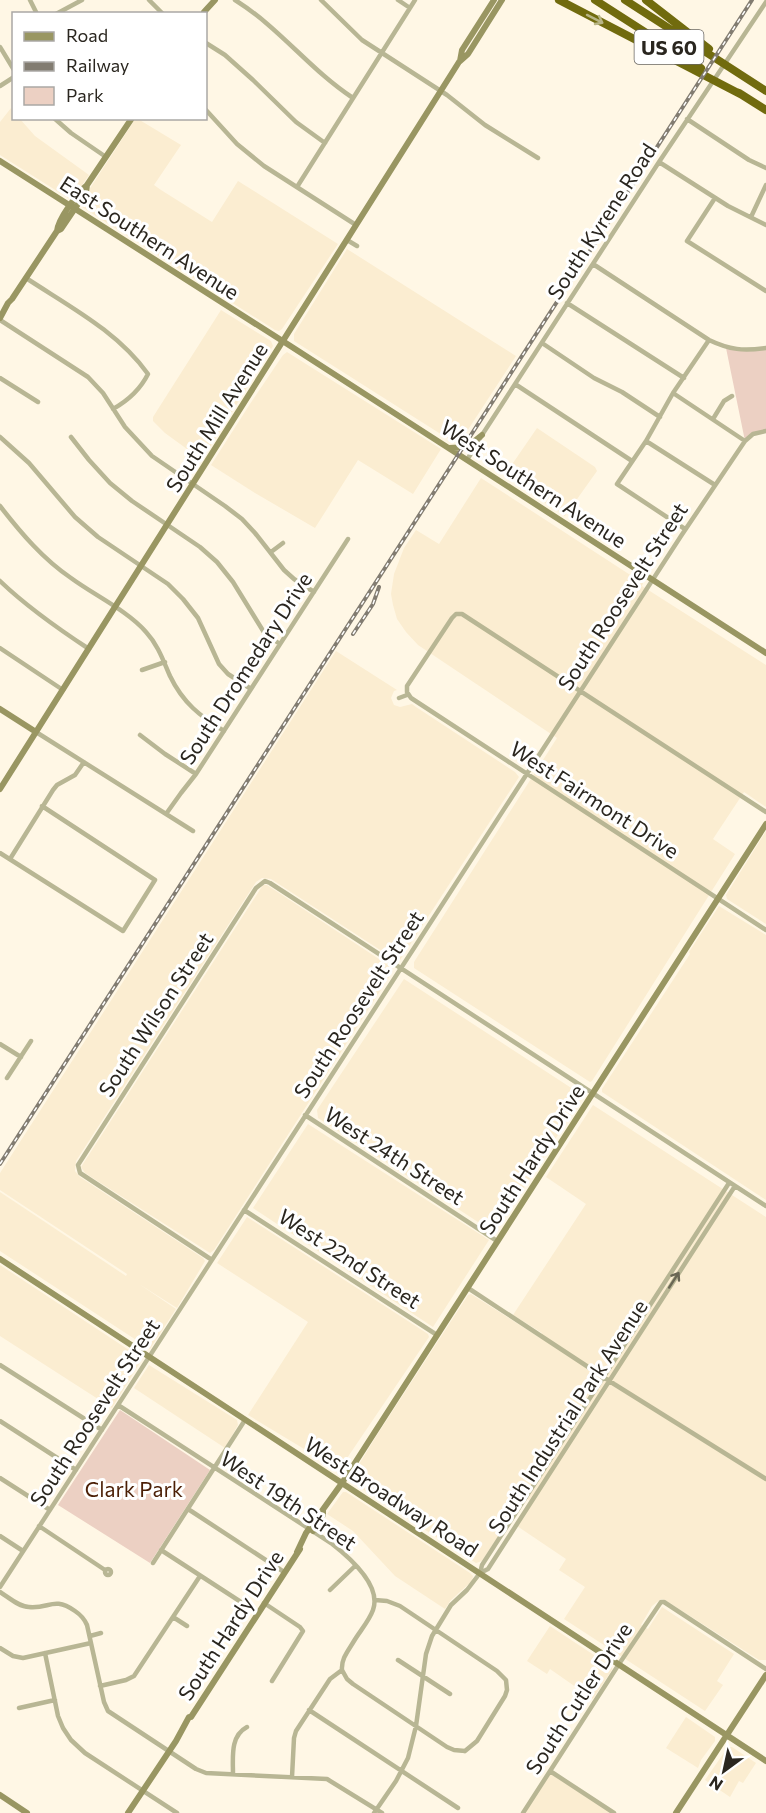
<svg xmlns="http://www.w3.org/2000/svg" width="766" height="1813" font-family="Commissioner,sans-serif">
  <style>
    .built { fill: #fbedd1 }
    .green { fill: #ecd0c3 }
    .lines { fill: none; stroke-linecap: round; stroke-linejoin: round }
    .street { stroke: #b8b694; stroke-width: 4.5 }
    .secondary { stroke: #999662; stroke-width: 6 }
    .highway { stroke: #716b0e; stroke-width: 8 }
    .rail-casing { stroke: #827c71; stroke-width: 4 }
    .rail { stroke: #fff; stroke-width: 1.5; stroke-dasharray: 4.5; stroke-linecap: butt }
    .oneway { stroke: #b8b586 }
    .oneway2 { stroke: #6a6754 }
    .labels { text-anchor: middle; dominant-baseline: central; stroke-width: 6; stroke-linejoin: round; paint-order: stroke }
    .shield { fill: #fff; stroke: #6a6762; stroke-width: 1.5 }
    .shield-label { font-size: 20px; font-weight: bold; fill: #2a261f }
    .street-label { font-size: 21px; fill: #2a261f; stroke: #fff }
    .park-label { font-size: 21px; fill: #4b1f06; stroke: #fff }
  </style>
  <rect width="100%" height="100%" fill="#fff7e5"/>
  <!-- built -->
  <path class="built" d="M11,108L13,111L14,118L20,119L35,136L89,175L74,197L68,198L0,155V122Z
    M138,119L181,145L154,185L161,190L212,222L238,181L338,244L282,329L279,331L275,330L82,207L81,202L134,121Z
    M347,249L516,356L458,445L294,341V334Z
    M221,310L271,341L273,346L202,460L165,433L153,421V417Z
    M287,352L441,449L413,494L358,460L315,528L255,493L211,465L250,404L283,355Z
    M537,428L595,467L597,471L565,516L504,476Z
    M481,478L638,580L643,583L642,586L766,665V807L744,792L713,839L735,854L592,1081L590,1082L414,968V962L557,738L418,645L406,632L397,619L393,605L391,594L394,574L404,548L416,530L439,544Z
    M336,651L397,690L394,691L391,698L394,705L400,707L412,704L416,707L515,772L519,777L400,960L394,959L271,879L262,878L256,882L76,1161L75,1171L80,1177L203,1258L205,1261L177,1308L139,1284L176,1309L150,1349L0,1251V1192L126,1276L127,1274L0,1190V1173Z
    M766,831V924L727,899L726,895Z
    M263,885H267L388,965L393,971L214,1250L210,1253L85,1173L81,1167Z
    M719,906L766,935V1200L602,1092V1089L690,954L689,952Z
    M404,979L579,1093V1102L495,1233L318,1118L317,1110Z
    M593,1105L766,1217V1660H759L665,1600L661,1599L652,1606L641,1625L648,1629L662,1607L734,1654L717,1681L723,1685L705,1711L564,1619L585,1587L559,1570L566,1559L517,1526L532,1502L524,1497L482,1561L476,1563L358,1486L352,1479L353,1474L377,1435L468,1295L471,1294L540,1338L542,1333L513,1315L586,1204L546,1177Z
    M308,1124L489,1240L433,1327L253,1208Z
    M247,1217L428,1334L429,1337L339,1470L248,1415L308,1322L217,1263Z
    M0,1265L141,1358V1361L112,1408L0,1336Z
    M149,1365L237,1420L238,1425L225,1448L134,1388Z
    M343,1492H346L470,1573L473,1576L472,1581L451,1600L445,1609L395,1576L353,1531L327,1514Z
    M550,1626L612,1667V1670L593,1699L550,1669L547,1674L527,1661Z
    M686,1717L715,1737V1741L701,1760L698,1768L666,1748Z
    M728,1747H732L756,1763L743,1783L739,1781L730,1797L705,1780Z
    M550,1771L614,1813H523Z"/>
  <!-- green -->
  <path class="green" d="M726,348H766V431L753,434L745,441Z
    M120,1410L210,1470L150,1563L58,1505Z"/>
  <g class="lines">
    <!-- street -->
    <path class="street" d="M30,0L37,14
      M149,0L163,14
      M235,0C280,28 309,69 353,98
      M321,0L362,40L447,95L485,125L538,158
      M398,0L410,8
      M56,14L82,0
      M206,43L225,55L253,80L296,122L325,143
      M0,47L14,70
      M0,86L14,77
      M206,110L237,144L264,166L356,225
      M54,118L71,133L106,157
      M687,119L749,160L766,168
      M659,162L728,206L766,225
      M297,187L415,0
      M715,198L687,241L766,291
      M751,217L766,185
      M347,240L357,246
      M593,264L709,340C730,350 743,351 766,348
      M26,278C70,307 117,331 148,374C140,390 129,400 113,409
      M567,303L684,378
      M0,320L88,377L103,393L125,427L152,456L225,506L242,519L255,533L284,570L294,579L314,592
      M542,343L594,378L622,392L660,417
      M0,378L38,402
      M515,384L632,461
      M673,393L745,441
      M713,419L724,401L732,396
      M0,437L29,463L75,517L98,537L168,584L183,599L198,618L219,664L228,674L251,689
      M71,437L89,460L110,483L132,501L200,547L217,562L233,582L265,634L280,644
      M646,441L715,485
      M467,460L482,435L659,162L766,2
      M0,506C21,533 43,559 71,578C94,595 128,611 146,632C158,645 163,660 170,676C183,703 200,716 224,731
      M685,529L617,484L646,441L673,393L709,340
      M271,552L283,543
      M0,581C27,607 57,628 89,649
      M0,648L63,690
      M142,670L165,662
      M399,698L407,695
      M36,732L193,831
      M140,735L165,754L196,774
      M766,812L462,614H456L452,618L407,686V692L411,698L766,930
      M166,814L181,793L196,774L348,539
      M0,853L123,931L155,880L42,806
      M10,859L53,790L57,785L75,775L84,762
      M0,1044L21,1057
      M7,1078L31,1041
      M305,1115L497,1241
      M244,1210L437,1335
      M212,1260L80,1173L78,1165L256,888L265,881L270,883L766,1206
      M468,1288L614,1384L766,1479
      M0,1365L102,1430
      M118,1405L331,1543C349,1557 382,1585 373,1610C369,1621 360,1631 354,1641C348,1651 341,1659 342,1670L330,1679L296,1731L294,1738L292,1777
      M0,1421L76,1470
      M0,1478L50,1510
      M188,1509L284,1572
      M39,1526L105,1570
      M0,1536L23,1551
      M161,1550L258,1613
      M153,1563L245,1420
      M105 1572a3 3 0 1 1 6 0a3 3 0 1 1-6 0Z
      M480,1573L482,1565L729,1183
      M0,1587L681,536L745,441L753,434L766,431
      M330,1590L355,1566
      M0,1592C8,1597 19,1607 29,1607C50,1609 53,1596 75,1611C81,1615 84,1618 87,1625L104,1702L108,1711L196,1769L206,1773L327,1779L382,1813
      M375,1600L387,1601L400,1606L497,1671L506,1680L507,1690L505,1696L477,1741L465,1751
      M264,1603L300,1627L303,1631L272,1681
      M173,1617L187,1626
      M90,1636L101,1633
      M0,1648L13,1656L23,1658L91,1643
      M45,1653L58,1716L63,1728L71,1740L85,1753L177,1813
      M398,1660L450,1694
      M342,1670L347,1679L353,1684L447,1747L454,1750L465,1751
      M100,1686L126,1680L134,1676L200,1576
      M19,1708L55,1700
      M309,1710L458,1808
      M550,1771L614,1813
      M233,1774C233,1757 230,1736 247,1727
      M374,1813L396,1781L408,1758L416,1726L426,1654L432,1636L451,1605L467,1590L480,1573L488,1569L735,1186
      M523,1813L619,1664L661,1602H664L766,1669"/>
    <!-- secondary -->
    <path class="secondary" d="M204,12L215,0
      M460,61L462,50L494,0
      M0,161L292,347L766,653
      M57,231L61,229L86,192L87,185L132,118
      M0,318L8,303L12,299L57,231C58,219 78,192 87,185
      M449,448L467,447L482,435
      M0,709L36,732
      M0,789L459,62L468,54L502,0
      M0,1259L766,1761
      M313,1531L323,1515V1511
      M297,1552L306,1533L342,1483L766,824
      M0,1795L27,1813
      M128,1813L176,1741L189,1717H191L300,1549
      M676,1813L766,1675"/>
    <!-- highway -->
    <path class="highway" d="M559,0L742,95
      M595,0L701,68
      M625,0L766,91
      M646,0L709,49
      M739,93L766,110"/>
    <defs>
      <path id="rail" d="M353,634L373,604L379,587
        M0,1164L752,0"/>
    </defs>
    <!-- rail casing -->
    <use href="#rail" class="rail-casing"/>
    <!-- rail -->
    <use href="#rail" class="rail"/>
  </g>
  <!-- one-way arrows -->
  <defs><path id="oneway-shaft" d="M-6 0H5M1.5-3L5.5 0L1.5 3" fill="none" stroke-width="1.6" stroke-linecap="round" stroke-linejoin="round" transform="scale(1.5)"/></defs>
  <use class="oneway" href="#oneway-shaft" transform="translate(595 19) rotate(27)"/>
  <use class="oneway2" href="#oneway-shaft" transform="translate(674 1280) rotate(-57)"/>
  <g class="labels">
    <!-- shield labels -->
    <rect class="shield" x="634.5" y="30" width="69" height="34" rx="4.5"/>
    <g class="shield-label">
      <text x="669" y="47">US 60</text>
    </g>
    <!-- street labels -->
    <g class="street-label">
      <text transform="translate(601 221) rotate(-57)">South Kyrene Road</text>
      <text transform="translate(150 237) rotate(33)">East Southern Avenue</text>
      <text transform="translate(216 417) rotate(-58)">South Mill Avenue</text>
      <text transform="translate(534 483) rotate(33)">West Southern Avenue</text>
      <text transform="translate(622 596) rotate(-57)">South Roosevelt Street</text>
      <text transform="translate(245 668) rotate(-57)">South Dromedary Drive</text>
      <text transform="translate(595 799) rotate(33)">West Fairmont Drive</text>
      <text transform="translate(358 1004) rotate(-57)">South Roosevelt Street</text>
      <text transform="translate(155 1014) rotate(-57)">South Wilson Street</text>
      <text transform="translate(395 1155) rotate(33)">West 24th Street</text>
      <text transform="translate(531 1159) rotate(-57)">South Hardy Drive</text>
      <text transform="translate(350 1258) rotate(33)">West 22nd Street</text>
      <text transform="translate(94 1412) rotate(-57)">South Roosevelt Street</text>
      <text transform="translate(567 1416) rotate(-57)">South Industrial Park Avenue</text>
      <text transform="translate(392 1496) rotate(33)">West Broadway Road</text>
      <text transform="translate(289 1500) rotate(34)">West 19th Street</text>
      <text transform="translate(230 1625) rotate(-57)">South Hardy Drive</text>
      <text transform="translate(578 1698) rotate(-57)">South Cutler Drive</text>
    </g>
    <!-- park labels -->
    <g class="park-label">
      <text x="134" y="1488">Clark Park</text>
    </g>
  </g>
  <!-- legend -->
  <rect x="12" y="12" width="195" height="108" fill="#ffffff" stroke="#aaa8a5" stroke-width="1.5"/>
  <rect x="24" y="32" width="30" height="9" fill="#999662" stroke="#aaa8a5" stroke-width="1.5"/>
  <text x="66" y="42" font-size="18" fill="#2a261f">Road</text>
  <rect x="24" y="62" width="30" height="9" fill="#827c71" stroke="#aaa8a5" stroke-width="1.5"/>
  <text x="66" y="72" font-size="18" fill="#2a261f">Railway</text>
  <rect x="24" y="87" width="30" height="18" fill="#ecd0c3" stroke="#aaa8a5" stroke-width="1.5"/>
  <text x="66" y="102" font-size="18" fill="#2a261f">Park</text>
  <!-- north arrow -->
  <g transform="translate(724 1771) rotate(213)" stroke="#ffffff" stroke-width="4.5" paint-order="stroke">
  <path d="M0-4.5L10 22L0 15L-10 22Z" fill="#2a261f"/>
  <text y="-9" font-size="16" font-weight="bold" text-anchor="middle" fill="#2a261f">N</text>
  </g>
</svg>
